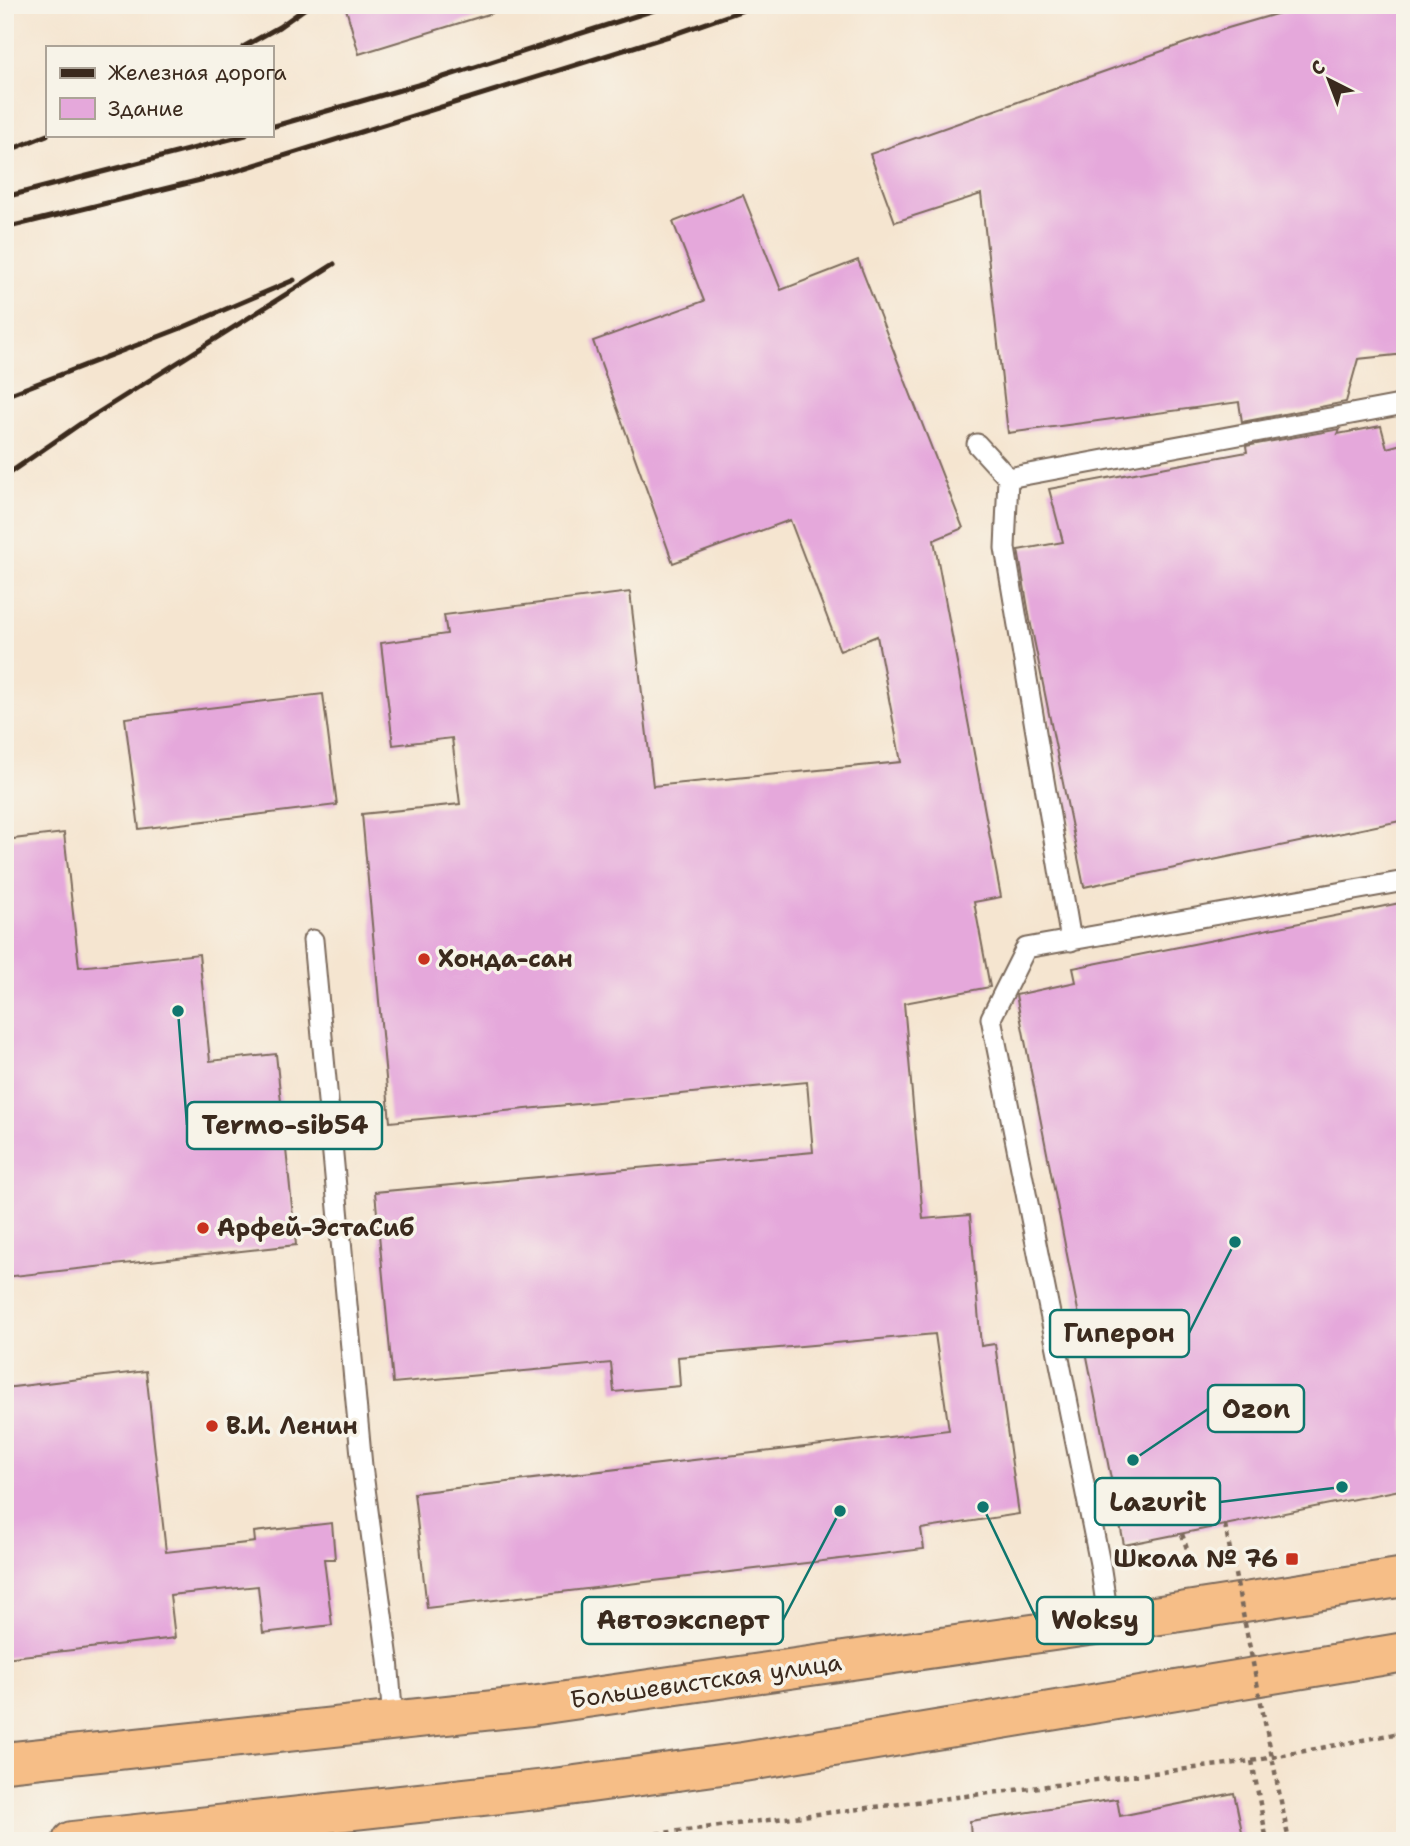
<svg xmlns="http://www.w3.org/2000/svg" width="1410" height="1846" font-family="'Shantell Sans',sans-serif">
  <style>
    .building { fill: #e5a8db }
    .lines { fill: none; stroke-linecap: round; stroke-linejoin: round }
    .service-casing { stroke: #7c6b5c; stroke-width: 23 }
    .trunk-casing { stroke: #7c6b5c; stroke-width: 42 }
    .path { stroke: #7c6b5c; stroke-width: 4.5; stroke-dasharray: 5 5; stroke-linecap: butt }
    .service { stroke: #fff; stroke-width: 19 }
    .trunk { stroke: #f6be87; stroke-width: 38 }
    .rail { stroke: #3b2a1e; stroke-width: 5 }
    .path-bridge { stroke: #7c6b5c; stroke-width: 4.5; stroke-dasharray: 5 5; stroke-linecap: butt }
    .poi-dot { fill: #c8321e; stroke: #f7f3e8; stroke-width: 2.5 }
    .labels { text-anchor: middle; dominant-baseline: central; stroke-width: 7; stroke-linejoin: round; paint-order: stroke }
    .poi-label { font-size: 24px; font-weight: bold; fill: #3b2a1e; stroke: #f7f3e8; text-anchor: start }
    .street-label { font-size: 24px; fill: #3b2a1e; stroke: #f7f3e8 }
    .leader { fill: none; stroke: #0f766e; stroke-width: 2.5 }
    .callout-dot { fill: #0f766e; stroke: #f7f3e8; stroke-width: 2.5 }
    .callout { fill: #f7f3e8; stroke: #0f766e; stroke-width: 2.5 }
    .callout-label { font-size: 26px; text-anchor: middle; font-weight: bold; fill: #3b2a1e }
  </style>
  <rect width="100%" height="100%" fill="#f7f3e8"/>
  <filter id="ink" filterUnits="userSpaceOnUse"><feTurbulence type="fractalNoise" baseFrequency=".0143" numOctaves="2"/><feDisplacementMap in="SourceGraphic" scale="14" xChannelSelector="R" yChannelSelector="G"/><feConvolveMatrix kernelMatrix="1 2 1 2 8 2 1 2 1" color-interpolation-filters="sRGB"/></filter>
  <filter id="wash" filterUnits="userSpaceOnUse"><feTurbulence type="fractalNoise" baseFrequency=".00686" numOctaves="4" result="noise"/><feDisplacementMap in="SourceGraphic" scale="28" xChannelSelector="R" yChannelSelector="G"/><feGaussianBlur stdDeviation="1.57" result="paint"/><feColorMatrix in="noise" values="0 0 0 0 0 0 0 0 0 0 0 0 0 0 0 0 0 1.4 0 .05"/><feComposite in="paint" operator="in"/></filter>
  <g filter="url(#wash)">
    <rect width="100%" height="100%" fill="#f5e5d0"/>
    <g id="blocks">
      <!-- building -->
      <path class="building" d="M345,5H490L492,13L359,54Z
        M1307,5H1405V354L1358,359L1346,402L1242,422L1239,402L1008,433L981,194L895,222L870,154L1228,28Z
        M743,195L781,290L858,260L963,528L934,540L1001,897L974,902L990,987L904,1003L923,1219L970,1215L981,1346L995,1344L1019,1514L921,1529L924,1549L427,1608L414,1493L949,1430L935,1334L678,1357L680,1386L614,1392L611,1363L393,1383L375,1192L813,1152L807,1082L390,1122L362,814L460,804L452,738L393,745L381,643L447,634L444,615L630,592L653,786L901,762L877,636L840,651L790,520L673,563L593,341L704,301L673,222Z
        M1381,426L1387,448L1405,443V820L1084,887L1030,620L1018,550L1063,542L1049,489L1247,452L1246,446L1340,429L1338,434Z
        M323,694L337,805L139,829L125,718Z
        M64,833L79,967L199,954L210,1061L276,1054L296,1245L5,1277V840Z
        M1405,902V1489L1124,1545L1016,995L1076,982L1073,968Z
        M146,1371L166,1552L255,1542L254,1532L332,1523L335,1559H324L332,1625L263,1633L258,1586L170,1595L175,1638L5,1658V1388Z
        M1234,1793L1244,1841H971L970,1821L1117,1799L1120,1816Z"/>
    </g>
  </g>
  <g filter="url(#ink)">
    <use href="#blocks" fill-opacity="0" stroke="#7c6b5c" stroke-width="2"/>
    <g class="lines">
      <defs>
        <path id="service" d="M977,444L1008,478L1405,404
          M1008,478L1005,548L1071,941
          M313,940L362,1466L388,1659L393,1721
          M1109,1623L1100,1564L991,1018L1026,948L1405,881"/>
        <path id="trunk" d="M5,1762L531,1706L1109,1623L1405,1577
          M72,1841L546,1789L743,1762L1405,1652"/>
      </defs>
      <!-- service casing -->
      <use href="#service" class="service-casing"/>
      <!-- trunk casing -->
      <use href="#trunk" class="trunk-casing"/>
      <!-- path -->
      <path class="path" d="M1182,1534L1189,1555
        M1252,1761L1267,1841
        M597,1841L1252,1761L1405,1732"/>
      <!-- service -->
      <use href="#service" class="service"/>
      <!-- trunk -->
      <use href="#trunk" class="trunk"/>
      <!-- rail -->
      <path class="rail" d="M243,47L279,27L310,5
        M271,127L428,82L670,5
        M5,152L47,135
        M5,197L246,135
        M5,228L229,173L669,36L758,5
        M5,396L184,327L294,280
        M5,476L80,424L334,264"/>
      <!-- path-bridge -->
      <path class="path-bridge" d="M1225,1525L1289,1841"/>
    </g>
  </g>
  <!-- markers -->
  <g class="poi-dot">
    <circle cx="424" cy="959" r="7"/>
    <circle cx="203" cy="1228" r="7"/>
    <circle cx="212" cy="1426" r="7"/>
    <rect x="1285" y="1552" width="14" height="14" rx="3.5"/>
  </g>
  <g class="labels">
    <!-- poi labels -->
    <g class="poi-label">
      <text x="438" y="959">Хонда-сан</text>
      <text x="217" y="1228">Арфей-ЭстаСиб</text>
      <text x="226" y="1426">В.И. Ленин</text>
      <text x="1278" y="1559" text-anchor="end">Школа № 76</text>
    </g>
    <!-- street labels -->
    <g class="street-label">
      <text transform="translate(706 1681) rotate(-8)">Большевистская улица</text>
    </g>
  </g>
  <!-- callouts -->
  <path class="leader" d="M178 1011L187 1125M1235 1242L1189 1333M1133 1460L1208 1409M1342 1487L1220 1502M840 1511L783 1620M983 1507L1037 1620"/>
  <g class="callout-dot">
    <circle cx="178" cy="1011" r="7"/>
    <circle cx="1235" cy="1242" r="7"/>
    <circle cx="1133" cy="1460" r="7"/>
    <circle cx="1342" cy="1487" r="7"/>
    <circle cx="840" cy="1511" r="7"/>
    <circle cx="983" cy="1507" r="7"/>
  </g>
  <g class="callout">
    <rect x="187" y="1102" width="195" height="47" rx="7"/>
    <rect x="1050" y="1310" width="139" height="47" rx="7"/>
    <rect x="1208" y="1385" width="96" height="47" rx="7"/>
    <rect x="1095" y="1478" width="125" height="47" rx="7"/>
    <rect x="582" y="1597" width="201" height="47" rx="7"/>
    <rect x="1037" y="1597" width="116" height="47" rx="7"/>
  </g>
  <g class="callout-label">
    <text x="285" y="1134">Termo-sib54</text>
    <text x="1119" y="1342">Гиперон</text>
    <text x="1256" y="1418">Ozon</text>
    <text x="1158" y="1511">Lazurit</text>
    <text x="683" y="1629">Автоэксперт</text>
    <text x="1095" y="1629">Woksy</text>
  </g>
  <!-- margin -->
  <rect width="1410" height="1846" fill="none" stroke="#f7f3e8" stroke-width="28"/>
  <!-- legend -->
  <rect x="46" y="46" width="228" height="91" fill="#f7f3e8" stroke="#aca397" stroke-width="2"/>
  <rect x="60" y="68" width="35" height="10" fill="#3b2a1e" stroke="#aca397" stroke-width="2"/>
  <text x="108" y="80" font-size="21" fill="#3b2a1e">Железная дорога</text>
  <rect x="60" y="98" width="35" height="21" fill="#e5a8db" stroke="#aca397" stroke-width="2"/>
  <text x="108" y="116" font-size="21" fill="#3b2a1e">Здание</text>
  <!-- north arrow -->
  <g transform="translate(1329 80) rotate(318)" stroke="#f7f3e8" stroke-width="5" paint-order="stroke">
  <path d="M0-5L12 26L0 18L-12 26Z" fill="#3b2a1e"/>
  <text y="-10" font-size="19" font-weight="bold" text-anchor="middle" fill="#3b2a1e">С</text>
  </g>
</svg>
